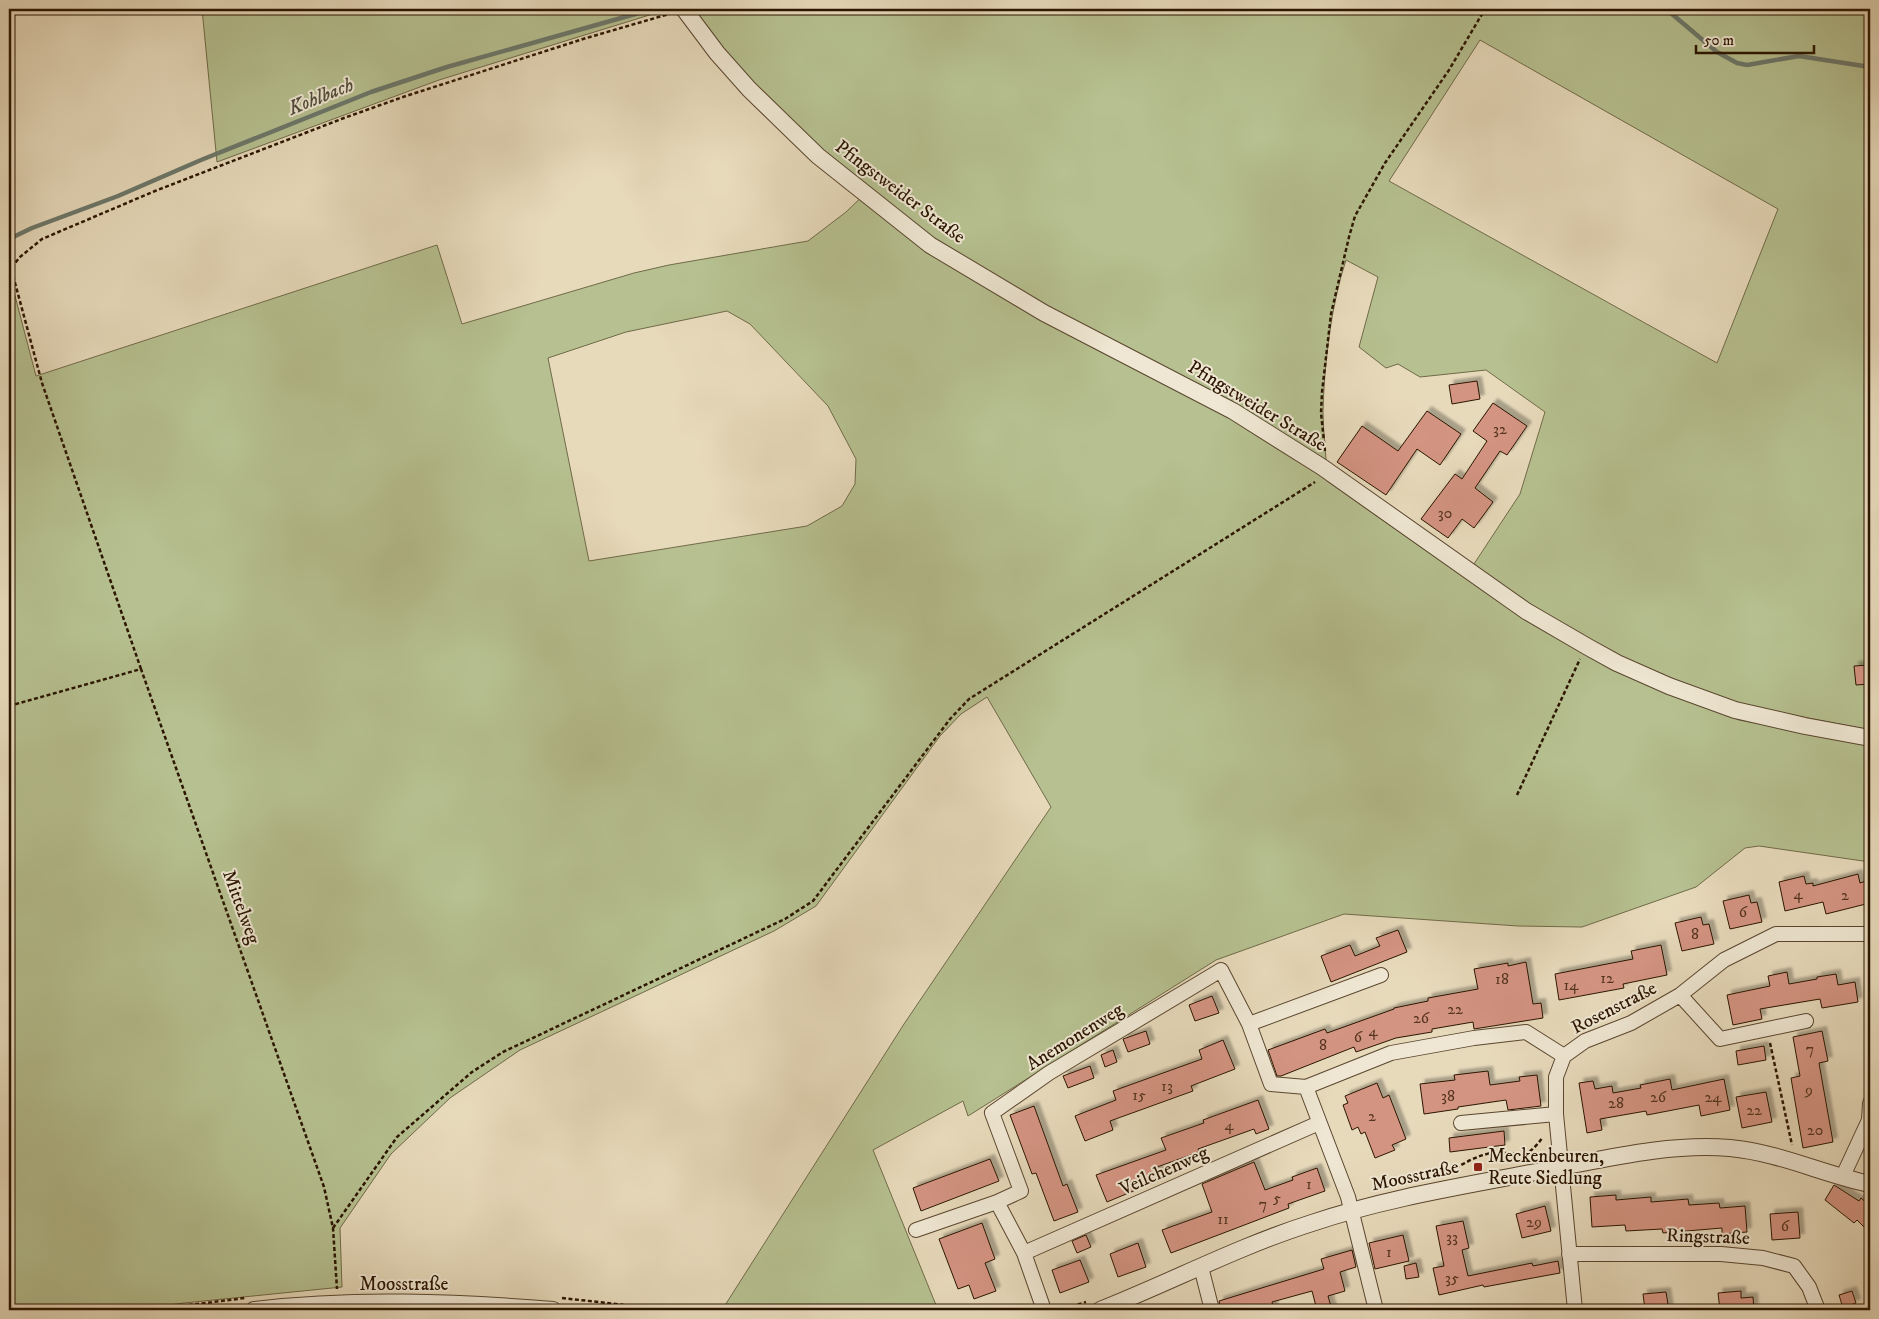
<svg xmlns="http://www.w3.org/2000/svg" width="1879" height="1319" font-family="'IM FELL DW Pica',serif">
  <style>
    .green { fill: #b6c090; stroke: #706a48; fill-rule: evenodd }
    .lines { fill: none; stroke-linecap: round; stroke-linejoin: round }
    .stream { stroke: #6c786b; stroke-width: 4.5 }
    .building { fill: #d49482; stroke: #2b1500; filter: url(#shadow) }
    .minor-casing { stroke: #5a462f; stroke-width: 16 }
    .tertiary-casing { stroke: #5a462f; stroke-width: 18 }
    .path { stroke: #2b1500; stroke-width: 2.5; stroke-dasharray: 4 2.5; stroke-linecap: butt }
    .minor { stroke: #efe7d3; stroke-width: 14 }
    .tertiary { stroke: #efe7d3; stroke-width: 16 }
    .poi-dot { fill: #8f2418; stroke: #efe7d3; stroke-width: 2 }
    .labels { text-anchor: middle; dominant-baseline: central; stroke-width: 4; stroke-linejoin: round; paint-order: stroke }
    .number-label { font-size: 16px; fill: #553520 }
    .street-label { font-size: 19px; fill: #2b1500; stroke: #efe7d3 }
    .poi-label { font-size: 19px; fill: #2b1500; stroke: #efe7d3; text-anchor: start }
    .water-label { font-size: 20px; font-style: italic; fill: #514f3e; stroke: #efe7d3 }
  </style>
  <defs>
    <filter id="shadow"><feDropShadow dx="4.5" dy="-4.5" stdDeviation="1" flood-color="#0004"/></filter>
  </defs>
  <rect width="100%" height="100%" fill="#e7dabb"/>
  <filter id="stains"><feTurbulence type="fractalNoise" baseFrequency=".004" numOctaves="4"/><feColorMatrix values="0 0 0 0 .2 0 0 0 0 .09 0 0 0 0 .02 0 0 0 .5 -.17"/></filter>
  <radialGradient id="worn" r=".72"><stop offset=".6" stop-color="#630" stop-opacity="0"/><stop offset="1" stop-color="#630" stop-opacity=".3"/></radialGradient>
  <!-- green -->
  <path class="green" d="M202,9H669L439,80L217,162Z
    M691,9H1870V730L1751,707L1699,690L1625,658L1579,635L1472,567L1520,494L1545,412L1486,370L1420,377L1398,364L1386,368L1359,347L1378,277L1346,260C1331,305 1324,365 1323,412C1323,435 1327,458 1327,481L1489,595L1554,636L1622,673L1739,720L1870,744V862L1759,846L1745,848L1696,887L1582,927L1518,926L1344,914L1216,960L968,1116L963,1101L873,1150L938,1310H722L904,1024L1051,807L987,697L961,714L940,736L816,906L774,931L520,1050L450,1098L391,1154L340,1228L342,1287L184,1303L130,1310H9V273L36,376L437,245L462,324L634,273L669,265L808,241L846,212L869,190L814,143L726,54ZM1480,40L1778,209L1717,363L1389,181ZM727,311L750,324L828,406L856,459L855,484L842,506L807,526L589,561L548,358L626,332Z"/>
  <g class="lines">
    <!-- stream -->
    <path class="stream" d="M1666,9L1717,52L1737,63L1747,65L1799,56L1870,67
      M9,239L32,228L118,196L201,160L371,92L447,67L653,9"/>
  </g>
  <!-- building -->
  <path class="building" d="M1477,381L1480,399L1452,404L1449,385Z
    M1493,403L1527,426L1507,455L1500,451L1475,488L1493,502L1474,528L1462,519L1448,538L1421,519L1455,474L1462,479L1487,441L1473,431Z
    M1427,411L1461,434L1440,465L1417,449L1386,495L1337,462L1362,426L1398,451Z
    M1870,665V684L1856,685L1854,666Z
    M1858,874L1860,883L1866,881L1870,903L1826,914L1823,902L1785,911L1779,882L1804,876L1806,884L1813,883V886Z
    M1749,895L1751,903L1757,902L1762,922L1730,929L1723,901Z
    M1701,917L1703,925L1709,924L1714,944L1682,951L1675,923Z
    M1398,930L1407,952L1331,982L1321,956L1350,945L1355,956L1380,946L1376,938Z
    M1661,945L1667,975L1623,984L1624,988L1559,1000L1555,974L1633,959L1631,951Z
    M1526,962L1533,1004L1541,1003L1543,1018L1474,1029L1473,1022L1432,1029V1032L1396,1038L1356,1052L1354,1047L1281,1076H1277L1268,1050L1325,1029L1327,1033L1394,1009V1008L1428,1001V998L1478,989L1474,969L1508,963V966Z
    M1787,972L1789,984L1817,979V977L1836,974L1838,985L1855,982L1858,1002L1822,1008L1820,999L1760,1009L1762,1019L1733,1025L1727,995L1770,986L1768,976Z
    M1212,996L1219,1013L1195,1021L1189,1005Z
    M1146,1031L1150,1044L1128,1052L1123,1039Z
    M1822,1031L1828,1061L1819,1063L1833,1142L1803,1148L1791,1078L1800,1076L1793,1037Z
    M1223,1040L1235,1069L1191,1086L1193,1091L1110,1121L1113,1130L1085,1141L1075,1116L1116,1100L1113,1091L1202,1059L1199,1050Z
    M1764,1046L1766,1060L1738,1065L1736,1051Z
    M1113,1050L1117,1062L1105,1067L1101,1055Z
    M1090,1066L1094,1078L1068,1088L1063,1076Z
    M1488,1071L1490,1085L1520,1081L1519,1077L1537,1075L1541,1106L1508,1110L1506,1100L1458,1107V1109L1424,1114L1420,1084L1455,1080L1454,1075Z
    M1670,1079L1672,1090L1724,1079L1730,1110L1701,1116L1699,1105L1647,1115L1646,1111L1600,1119L1602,1130L1587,1133L1579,1083L1593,1081L1595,1089L1612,1086L1613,1093L1641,1088L1640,1085Z
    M1377,1083L1383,1098L1389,1095L1406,1139L1392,1145L1395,1150L1375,1158L1365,1132L1361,1134L1358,1127L1352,1130L1343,1105L1348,1103L1345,1096Z
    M1766,1092L1772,1122L1742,1128L1736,1097Z
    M1258,1100L1269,1129L1256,1134L1254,1129L1198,1149L1199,1152L1157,1167L1162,1179L1107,1202L1096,1175L1166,1150L1161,1138L1204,1123L1203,1120Z
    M1034,1106L1063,1186L1067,1184L1078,1212L1054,1221L1036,1173L1032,1174L1010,1115Z
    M1504,1131L1505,1145L1450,1152L1449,1138Z
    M990,1159L999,1181L921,1211L913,1188Z
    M1254,1162L1265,1190L1293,1180L1292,1177L1317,1168L1325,1191L1288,1204L1289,1208L1171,1253L1162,1230L1212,1212L1202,1184Z
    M1834,1185L1859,1201L1861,1198L1870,1206V1233L1857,1220L1854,1223L1825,1200Z
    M1616,1195V1200L1651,1197V1202L1688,1199L1689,1205L1719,1203L1720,1208L1745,1206L1747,1232L1722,1234V1228L1663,1233L1662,1229L1626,1231L1625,1225L1592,1227L1590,1197Z
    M1545,1206L1551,1231L1522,1238L1516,1214Z
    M1798,1212L1800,1238L1772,1240L1770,1214Z
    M1463,1221L1469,1248L1462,1250L1468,1276L1532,1263L1533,1266L1558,1261L1560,1273L1484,1287L1483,1285L1439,1295L1433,1268L1444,1266L1436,1226Z
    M982,1223L995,1259L985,1263L996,1291L974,1299L969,1285L958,1289L939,1239Z
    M1086,1235L1091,1247L1077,1253L1072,1241Z
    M1403,1235L1409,1261L1375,1269L1369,1243Z
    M1138,1243L1146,1267L1118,1277L1110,1254Z
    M1352,1250L1356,1267L1340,1272L1345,1291L1328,1296L1332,1310H1317L1312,1291L1272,1302L1274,1310H1221L1219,1301L1324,1269L1321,1259Z
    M1080,1260L1089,1282L1060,1293L1052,1270Z
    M1416,1263L1419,1277L1406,1279L1404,1266Z
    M1741,1291V1298L1753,1297L1754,1310H1720L1718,1293Z
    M1852,1291L1856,1303L1843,1308L1839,1295Z
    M1666,1292L1669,1310H1645L1643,1294Z"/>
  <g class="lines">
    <defs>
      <path id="minor" d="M1680,995L1720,1039L1806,1021
        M1249,1024L1381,975
        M1306,1087L1348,1197L1376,1310
        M1461,1123L1556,1114
        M1843,1176L1869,1120L1870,1103
        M916,1230L997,1202
        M1024,1253L1319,1123
        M1569,1254H1721L1763,1258L1794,1266L1809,1287L1818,1310
        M1201,1267L1212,1310
        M1044,1310L1024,1253L997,1202L1021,1191L992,1113L1049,1073L1221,970L1249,1024L1271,1084L1306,1087L1391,1053L1474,1038L1526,1032L1564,1056
        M1575,1310L1556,1114V1077L1564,1056L1585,1041L1631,1023L1680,995L1724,960L1776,934H1870"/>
      <path id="tertiary" d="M684,9L717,53L749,89L785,124L818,156L930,245L1044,313L1233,411L1322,467L1526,611L1588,647L1617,663L1669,686L1735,710L1805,726L1870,738
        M254,1310C353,1298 454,1302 553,1310
        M1100,1310C1171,1282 1239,1246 1312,1223C1389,1197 1471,1185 1551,1169C1609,1158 1671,1143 1730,1148C1781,1153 1822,1174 1870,1184"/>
    </defs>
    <!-- minor casing -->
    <use href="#minor" class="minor-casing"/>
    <!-- tertiary casing -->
    <use href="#tertiary" class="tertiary-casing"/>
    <!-- path -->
    <path class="path" d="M1325,451L1321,413L1322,392L1331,314L1349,237L1355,216L1385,163L1449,70L1485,9
      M141,669L42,383L11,268L20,257L42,239L155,191L344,118L403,97L583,39L669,14
      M9,706L141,669L324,1187L333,1228L337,1289
      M1517,795L1580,659
      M1770,1043L1792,1145
      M1450,1171C1464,1164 1478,1154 1494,1153C1521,1151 1523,1164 1543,1137
      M333,1228L397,1137L472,1072L503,1052L785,919L813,901L950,719L969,699L1315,482
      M562,1298L670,1310
      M150,1310L245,1298
      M1059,1310L1086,1302"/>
    <!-- minor -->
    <use href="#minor" class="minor"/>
    <!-- tertiary -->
    <use href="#tertiary" class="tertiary"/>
  </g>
  <!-- markers -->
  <rect class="poi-dot" x="1473" y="1162" width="10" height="10" rx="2.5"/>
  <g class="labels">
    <!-- number labels -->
    <g class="number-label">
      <text x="1500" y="429">32</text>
      <text x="1445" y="513">30</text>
      <text x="1798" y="894">4</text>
      <text x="1845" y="895">2</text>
      <text x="1743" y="912">6</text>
      <text x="1695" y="934">8</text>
      <text x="1607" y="978">12</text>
      <text x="1502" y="979">18</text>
      <text x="1571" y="985">14</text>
      <text x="1455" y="1009">22</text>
      <text x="1421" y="1018">26</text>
      <text x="1373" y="1031">4</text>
      <text x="1358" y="1037">6</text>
      <text x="1323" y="1045">8</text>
      <text x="1810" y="1049">7</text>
      <text x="1167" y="1086">13</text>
      <text x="1809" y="1090">9</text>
      <text x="1139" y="1095">15</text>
      <text x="1448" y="1096">38</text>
      <text x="1658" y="1097">26</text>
      <text x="1713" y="1097">24</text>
      <text x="1616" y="1103">28</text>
      <text x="1754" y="1110">22</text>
      <text x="1372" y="1116">2</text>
      <text x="1229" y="1125">4</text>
      <text x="1815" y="1130">20</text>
      <text x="1309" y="1184">1</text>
      <text x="1277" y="1198">5</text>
      <text x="1263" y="1204">7</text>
      <text x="1223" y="1219">11</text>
      <text x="1534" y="1222">29</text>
      <text x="1785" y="1226">6</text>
      <text x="1452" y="1237">33</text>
      <text x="1389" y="1252">1</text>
      <text x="1452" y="1278">35</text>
    </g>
    <!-- street labels -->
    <g class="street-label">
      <text transform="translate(900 192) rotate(37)">Pfingstweider Straße</text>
      <text transform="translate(1257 406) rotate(31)">Pfingstweider Straße</text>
      <text transform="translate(241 907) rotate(70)">Mittelweg</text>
      <text transform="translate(1614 1008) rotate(-27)">Rosenstraße</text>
      <text transform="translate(1075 1037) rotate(-32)">Anemonenweg</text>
      <text transform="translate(1164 1171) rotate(-24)">Veilchenweg</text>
      <text transform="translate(1415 1176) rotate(-12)">Moosstraße</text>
      <text transform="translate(1708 1237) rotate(2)">Ringstraße</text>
      <text x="404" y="1284">Moosstraße</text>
    </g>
    <!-- poi labels -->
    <g class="poi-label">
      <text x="1488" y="1156">Meckenbeuren,<tspan x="1488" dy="22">Reute Siedlung</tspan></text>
    </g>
    <!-- water labels -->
    <g class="water-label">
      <text transform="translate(321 97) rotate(-22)">Kohlbach</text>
    </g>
  </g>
  <!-- margin -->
  <rect width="1879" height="1319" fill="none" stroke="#e7dabb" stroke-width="30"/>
  <rect x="10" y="10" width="1859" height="1299" fill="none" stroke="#2b1500" stroke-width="2.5"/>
  <rect x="15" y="15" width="1849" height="1289" fill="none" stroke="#2b1500"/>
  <!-- scale -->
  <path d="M1696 45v8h118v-8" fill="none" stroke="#2b1500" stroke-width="2.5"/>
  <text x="1704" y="45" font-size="15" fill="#2b1500" stroke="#efe7d3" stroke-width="4" paint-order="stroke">50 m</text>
  <rect width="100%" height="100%" filter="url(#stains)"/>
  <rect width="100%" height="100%" fill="url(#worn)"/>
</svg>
